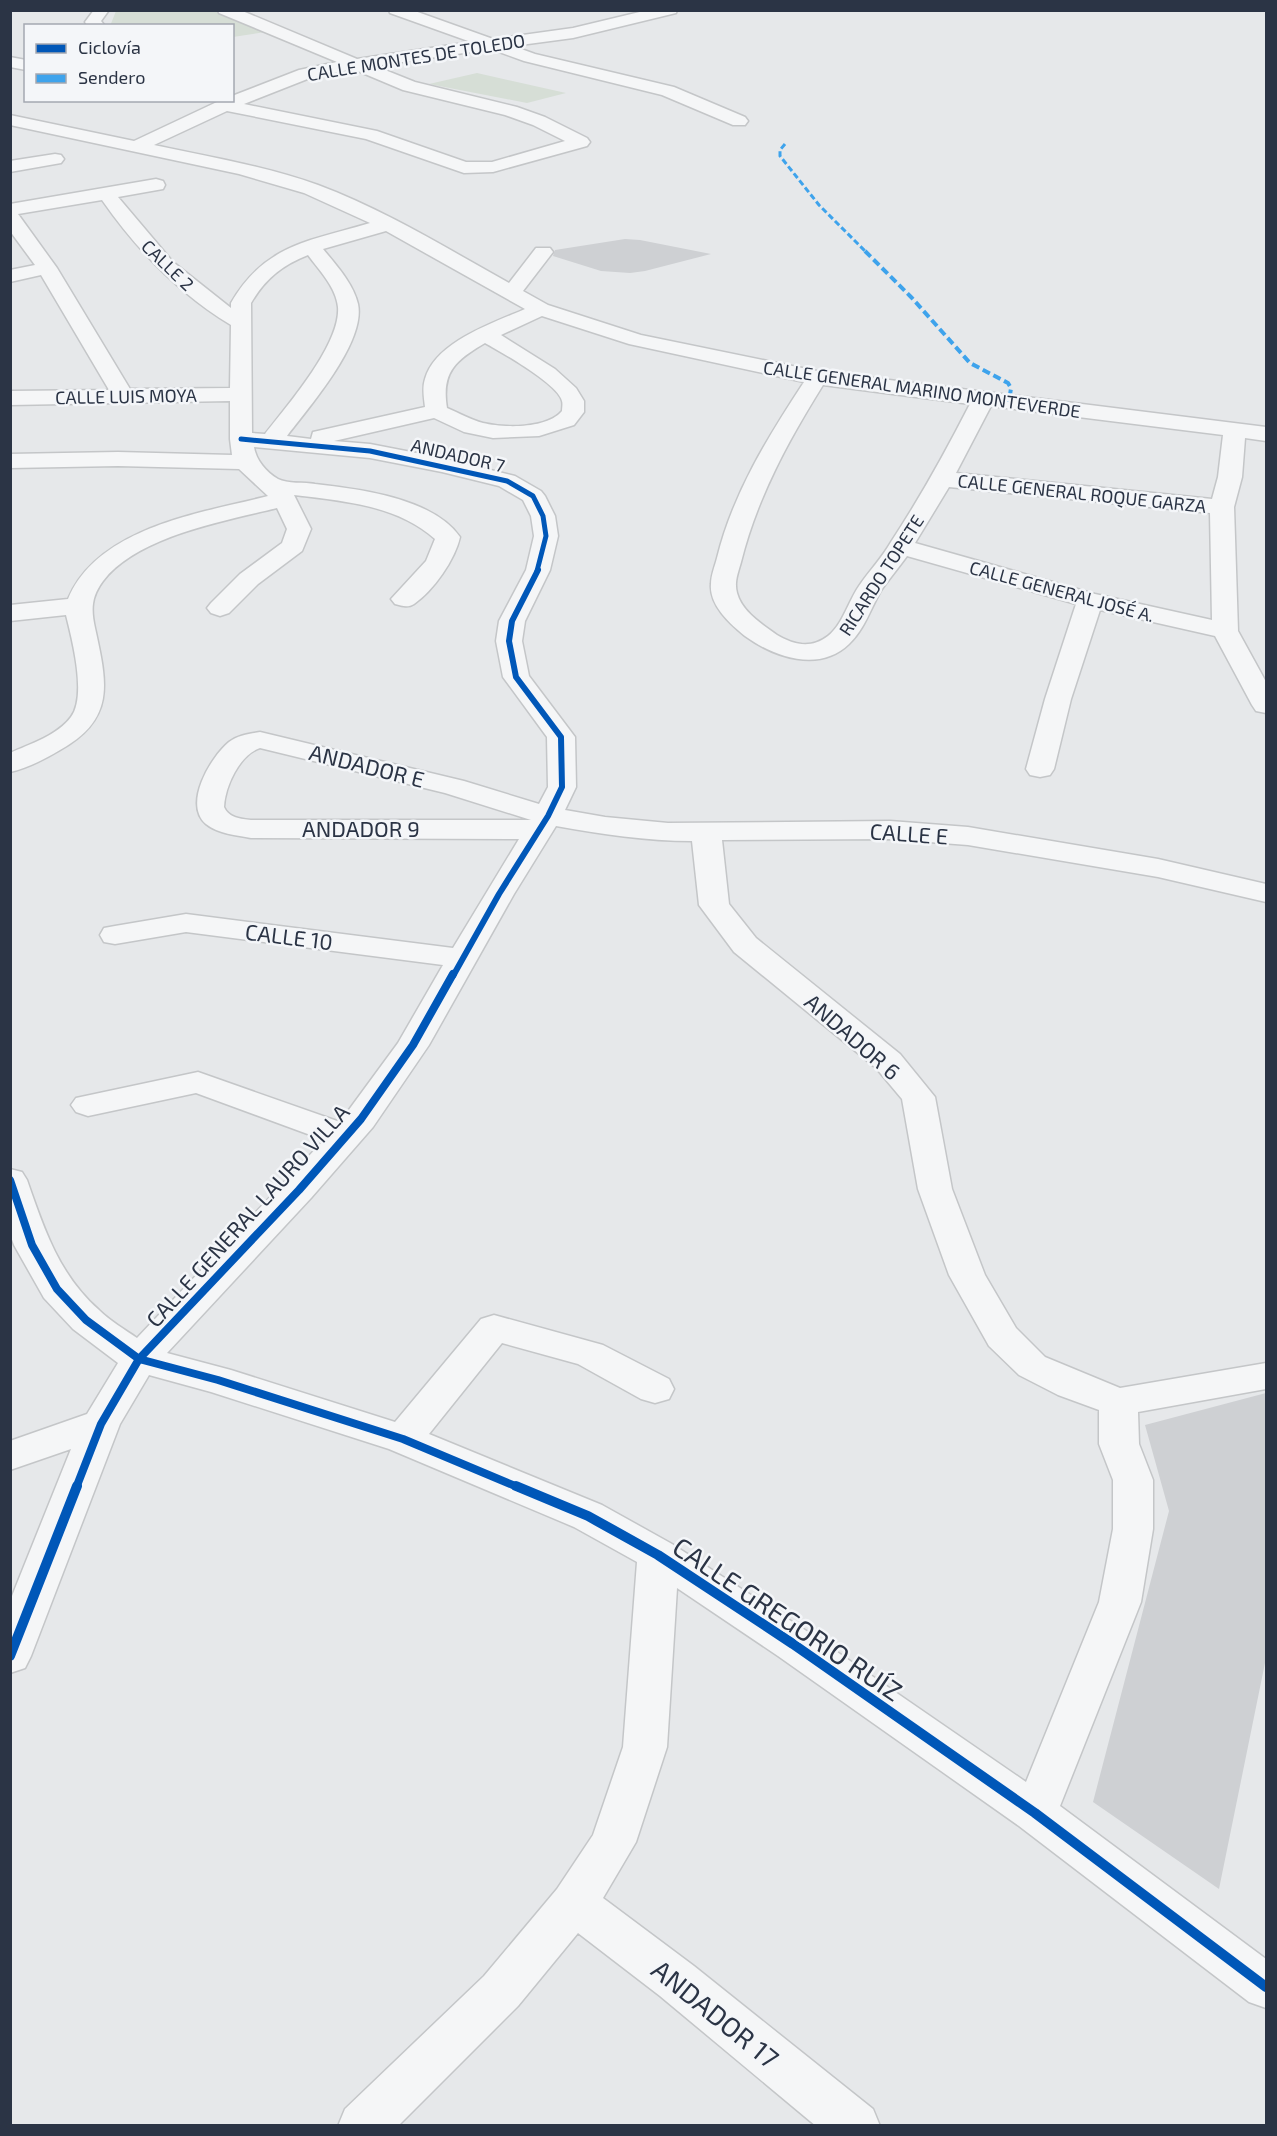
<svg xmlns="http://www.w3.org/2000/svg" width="1277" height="2136" font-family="'Exo 2',sans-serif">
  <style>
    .green { fill: #d6ded6 }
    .building { fill: #ced0d3 }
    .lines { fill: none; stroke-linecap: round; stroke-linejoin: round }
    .minor-casing { stroke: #c4c6c8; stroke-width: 3 }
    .minor { fill: #f5f6f7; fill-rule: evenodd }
    .quiet-far1 { stroke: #3ea3ec; stroke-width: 3; stroke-dasharray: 6 3; stroke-linecap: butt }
    .quiet { stroke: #3ea3ec; stroke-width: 4; stroke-dasharray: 8 4; stroke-linecap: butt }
    .cycleway-far3-casing { stroke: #f4f6f9; stroke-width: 8 }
    .cycleway-far2-casing { stroke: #f4f6f9; stroke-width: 9 }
    .cycleway-far1-casing { stroke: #f4f6f9; stroke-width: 12 }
    .cycleway-casing { stroke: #f4f6f9; stroke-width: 14 }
    .cycleway-far3 { stroke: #0057b8; stroke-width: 5 }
    .cycleway-far2 { stroke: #0057b8; stroke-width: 6 }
    .cycleway-far1 { stroke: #0057b8; stroke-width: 8 }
    .cycleway { stroke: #0057b8; stroke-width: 10 }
    .labels { text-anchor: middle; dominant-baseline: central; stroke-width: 5; stroke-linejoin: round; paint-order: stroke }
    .far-street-label { font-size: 18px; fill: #2b3445; stroke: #f4f6f9 }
    .street-label { font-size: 22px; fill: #2b3445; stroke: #f4f6f9 }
    .near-street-label { font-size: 27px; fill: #2b3445; stroke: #f4f6f9 }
  </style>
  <rect width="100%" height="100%" fill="#e6e8ea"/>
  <!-- green -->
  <path class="green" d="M218,10L272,31L233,37L232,26H110L116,11Z
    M477,73L566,93L527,103L429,84Z"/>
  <!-- building -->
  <path class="building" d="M625,239L640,240L711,254L645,271L630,273L601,271L553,256L555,250Z
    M1266,1393V1658L1219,1889L1093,1802L1169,1511L1145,1425Z"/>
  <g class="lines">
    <defs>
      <path id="minor" d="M94,10H109L101,21L105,26L87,25L85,22Z
        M218,10H240L357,59L471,42L390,13L389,10H412L493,39L573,28L648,10H677L676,13L573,38L513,46L535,54L674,87L745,117L748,121L745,125H733L662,95L524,61L491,49L375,66L415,82L517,107L545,117L587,138L590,142L587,146L493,172L464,173L366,139L227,111L154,145C209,157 266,166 318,185C385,210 446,248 509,283L536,248H550L553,252L523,291L548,305L641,335L817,371L1266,427V441L1245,438L1242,477L1234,507L1238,631L1266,682V713L1256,711L1252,705L1215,636L1100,610L1071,699L1054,769L1050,775L1040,777L1030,775L1026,769L1045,699L1076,604L907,556C899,567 890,578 882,589C871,607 865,629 849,644C819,673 774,657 745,636C730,624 709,605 711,584C711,575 715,566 717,558C733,493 768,437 804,382L629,344L542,316L501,335L555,369L576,388L584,401V412L574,425L539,436L493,438L464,432L434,418L334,441L370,444L442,458L515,476L541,491L545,496L555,516L558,536L550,570L525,621L522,641L529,676L575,737L576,787L565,810L605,817L668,823L890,821L968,827L1158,859L1266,884V902L1158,877L968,845L890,839L722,840L729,904L756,938L900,1054L935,1097L952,1189L985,1275L1016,1328L1045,1357L1120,1388L1266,1363V1389L1138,1412L1139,1444L1153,1480V1529L1141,1602L1060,1806L1266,1959V2008L1249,2002L1019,1826L778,1656L677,1588L667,1747L636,1842L603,1898L694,1966L873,2109L880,2126H816L660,1996L578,1933L518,2006L398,2126H338L345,2109L484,1976L557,1889L593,1835L623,1747L637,1562L574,1527L389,1449L211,1392L149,1375L120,1424L31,1656L25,1668L10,1673V1601L71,1449L10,1470V1441L87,1414L118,1363L73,1329L44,1298L14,1245L10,1234V1169L22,1172L27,1180C44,1229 59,1275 99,1310C110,1321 124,1329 137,1338L324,1140L196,1093L88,1116L76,1112L71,1105L76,1098L198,1072L340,1122L398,1043L443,965L186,932L115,944L104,942L100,935L104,928L115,926L186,914L453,948L519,839L251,838C237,835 218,834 206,824C183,804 210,758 229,742C238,735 249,734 260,732L464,781L539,804L548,787L547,737L503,677L496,641L499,621L526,570L534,536L531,516L523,500L499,486L442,472L370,458L254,447C256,460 266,472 278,479C287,484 305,482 315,484C359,489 433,498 460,537C455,560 433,591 414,604C408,608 402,606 395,604L391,599L426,561L435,539C397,505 343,501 294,495L311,529L302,551L258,584L229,613L220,616L211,613L207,608L211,603L240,574L282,543L287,529L277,508C225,521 137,536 103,581C91,597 91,610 95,628C107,683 116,719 60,750C45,759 28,768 10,772V753C30,744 58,735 71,717C87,696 72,639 66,615L10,621V605L68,599C98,527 201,513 268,496L239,469L118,466L10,468V454L118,452L232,455L230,439V401L10,405V391L109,390L41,275L10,282V270L35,265L10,231V204L156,179L163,181L165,185L163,189L118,197L173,262L231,308V303C265,244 310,241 370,223L304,193L239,174L10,125V115L134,141L219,101L232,100V96L299,70L337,62L219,13ZM353,69L403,90L505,115L533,125L565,141L492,162H466L377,131L244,104L310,78ZM102,200C137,250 178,293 231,325L230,388L130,389L57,268L18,214ZM386,231L525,309C493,323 435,342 425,379C422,388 424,398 425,407L313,432L311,439L287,436C309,407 366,342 358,304C353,283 336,265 323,249ZM308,255C319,270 336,287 338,307C341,344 287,406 265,434L252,433L251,303C265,279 282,265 308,255ZM485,343C501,352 558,384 562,401C563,404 562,408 562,411C547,429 504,428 483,423C471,420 459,413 447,408C441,372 456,360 485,343ZM823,385L970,404C946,451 920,498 891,542C882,558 869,571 859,586C848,602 843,624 828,636C811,649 794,645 777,635C762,624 742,612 737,593C734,582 738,573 741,562C757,498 788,441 823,385ZM991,406L1223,435L1218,477L1212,499L956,473ZM949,487L1210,513L1212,620L1095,594L915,543ZM260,748L445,793L531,820H251C241,819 229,818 224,807C225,787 239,755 260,748ZM556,826C601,834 646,841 692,841L699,905L734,952L876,1068L902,1099L918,1189L949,1275L989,1346L1019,1375L1058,1395L1099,1410V1444L1113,1480V1529L1099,1602L1026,1782L808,1632L672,1544L602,1505L429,1434L502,1343L578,1364L641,1399L655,1403L669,1399L674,1389L669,1379L603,1345L494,1315L481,1319L395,1422L231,1370L167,1353L311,1198L373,1127L429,1045L514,894Z
        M10,57L26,60V70L10,67Z
        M55,154L61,155L64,159L61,163L10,172V161Z"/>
    </defs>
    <!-- minor casing -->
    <use href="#minor" class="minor-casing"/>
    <!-- minor -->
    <use href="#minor" class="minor"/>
    <!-- quiet-far1 -->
    <path class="quiet-far1" d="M785,144L780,150V156L819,205L866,252"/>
    <!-- quiet -->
    <path class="quiet" d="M865,251L912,298L970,363L1008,383L1011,388L1009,402"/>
    <defs>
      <path id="cycleway-far3" d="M241,439L370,451L507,481L533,496L543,516L546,536L537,571"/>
      <path id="cycleway-far2" d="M453,976L499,894L548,816L562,787L561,737L516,677L509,641L512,621L538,570"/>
      <path id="cycleway-far1" d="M10,1180L32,1245L57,1289L86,1320L139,1359L218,1380L403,1439L520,1488
        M76,1488L101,1424L139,1359L299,1190L361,1119L413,1045L453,974"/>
      <path id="cycleway" d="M516,1486L588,1516L658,1555L793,1644L1035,1813L1266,1987
        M10,1656L77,1486"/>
    </defs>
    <!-- cycleway-far3 casing -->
    <use href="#cycleway-far3" class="cycleway-far3-casing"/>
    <!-- cycleway-far2 casing -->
    <use href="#cycleway-far2" class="cycleway-far2-casing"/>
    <!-- cycleway-far1 casing -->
    <use href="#cycleway-far1" class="cycleway-far1-casing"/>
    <!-- cycleway casing -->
    <use href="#cycleway" class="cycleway-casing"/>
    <!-- cycleway-far3 -->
    <use href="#cycleway-far3" class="cycleway-far3"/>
    <!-- cycleway-far2 -->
    <use href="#cycleway-far2" class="cycleway-far2"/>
    <!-- cycleway-far1 -->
    <use href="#cycleway-far1" class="cycleway-far1"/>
    <!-- cycleway -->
    <use href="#cycleway" class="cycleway"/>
  </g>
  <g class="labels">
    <!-- far-street labels -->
    <g class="far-street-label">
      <text transform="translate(416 57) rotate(-9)">CALLE MONTES DE TOLEDO</text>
      <text transform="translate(168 265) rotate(44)">CALLE 2</text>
      <text transform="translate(922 389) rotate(8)">CALLE GENERAL MARINO MONTEVERDE</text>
      <text transform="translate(126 396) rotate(-1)">CALLE LUIS MOYA</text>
      <text transform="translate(458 455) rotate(13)">ANDADOR 7</text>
      <text transform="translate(1082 493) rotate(6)">CALLE GENERAL ROQUE GARZA</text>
      <text transform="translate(881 575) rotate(-57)">RICARDO TOPETE</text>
      <text transform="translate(1062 591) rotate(15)">CALLE GENERAL JOSÉ A.</text>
    </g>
    <!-- street labels -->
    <g class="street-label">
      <text transform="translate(367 765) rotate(14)">ANDADOR E</text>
      <text x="361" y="828">ANDADOR 9</text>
      <text transform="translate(909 833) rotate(4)">CALLE E</text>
      <text transform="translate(289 936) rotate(7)">CALLE 10</text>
      <text transform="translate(853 1036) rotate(41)">ANDADOR 6</text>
      <text transform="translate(247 1215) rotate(-48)">CALLE GENERAL LAURO VILLA</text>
    </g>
    <!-- near-street labels -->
    <g class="near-street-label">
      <text transform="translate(788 1618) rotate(34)">CALLE GREGORIO RUÍZ</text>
      <text transform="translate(716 2013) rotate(39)">ANDADOR 17</text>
    </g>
  </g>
  <!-- border -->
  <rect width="1277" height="2136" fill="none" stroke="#2b3445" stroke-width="24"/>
  <!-- legend -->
  <rect x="24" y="24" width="210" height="78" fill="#f4f6f9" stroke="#a4a8b1" stroke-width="1.5"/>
  <rect x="36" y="44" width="30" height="9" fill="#0057b8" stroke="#a4a8b1" stroke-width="1.5"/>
  <text x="78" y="54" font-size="18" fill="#2b3445">Ciclovía</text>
  <rect x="36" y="74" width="30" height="9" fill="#3ea3ec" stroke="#a4a8b1" stroke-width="1.5"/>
  <text x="78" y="84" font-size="18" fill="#2b3445">Sendero</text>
</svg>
